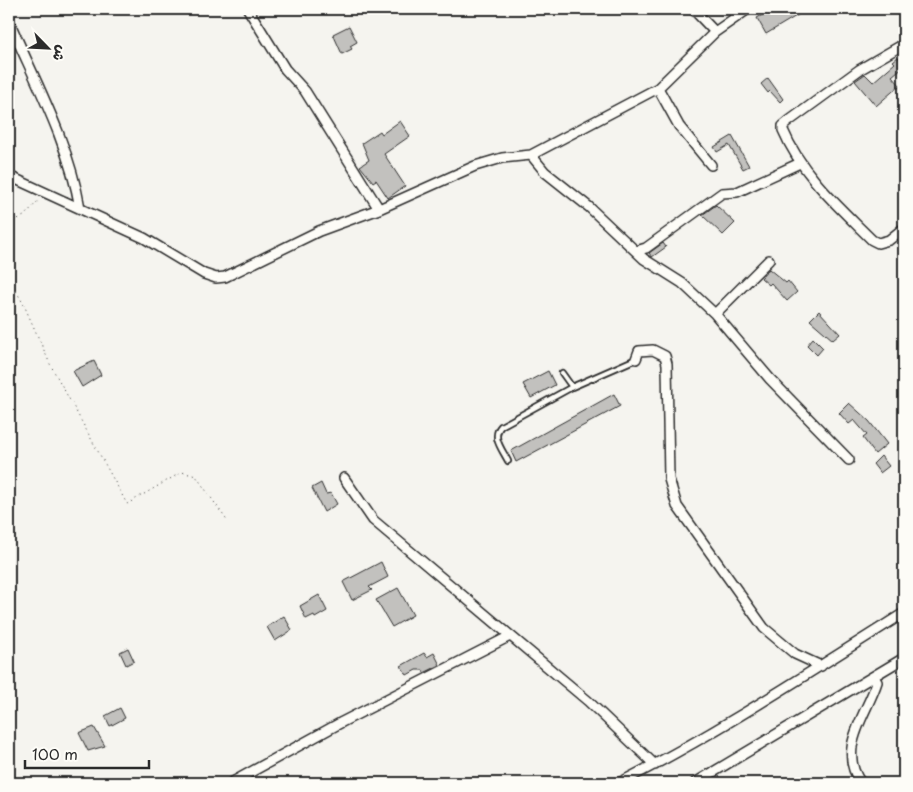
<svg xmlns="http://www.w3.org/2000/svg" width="913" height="792" font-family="'Playpen Sans','Playpen Sans Arabic',sans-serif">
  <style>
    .building { fill: #c2c1be; stroke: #2b2b2b }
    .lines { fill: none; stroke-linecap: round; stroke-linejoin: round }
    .lane-casing { stroke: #2b2b2b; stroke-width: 8 }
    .street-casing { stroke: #2b2b2b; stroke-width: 12 }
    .path { stroke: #2b2b2b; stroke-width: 1; stroke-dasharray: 1 4; stroke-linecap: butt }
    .lane { stroke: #fdfcf7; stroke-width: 4.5 }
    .street { stroke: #fdfcf7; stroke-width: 9 }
  </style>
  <rect width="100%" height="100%" fill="#f5f4ef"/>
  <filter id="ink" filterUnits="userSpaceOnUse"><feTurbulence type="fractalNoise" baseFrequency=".02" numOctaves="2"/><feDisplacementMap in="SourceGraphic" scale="10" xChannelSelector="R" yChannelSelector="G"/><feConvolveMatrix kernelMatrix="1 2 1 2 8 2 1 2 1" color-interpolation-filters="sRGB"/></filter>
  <g filter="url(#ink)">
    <!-- building -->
    <path class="building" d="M773,9H808L766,34L757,18Z
      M349,26L357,42L350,46L352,49L342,54L333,34Z
      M898,57L904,66L892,76L900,85L876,106L855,81L865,74L873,82L895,63L893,61Z
      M768,78L783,99L780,102L770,91L768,93L761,84Z
      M400,121L410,136L384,154L405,186L388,198L376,180L373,182L360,166L369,160L362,143L380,131L382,134Z
      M732,136L749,166L743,169L729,145L717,152L714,147Z
      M716,205L735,223L723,235L702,215Z
      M663,243L666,247L652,257L649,253Z
      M769,269L786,283L788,281L797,292L787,301L771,283L769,285L761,278Z
      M819,311L840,334L833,340L810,320Z
      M813,338L823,348L817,355L807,345Z
      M94,361L101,375L82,387L73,371Z
      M548,371L555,385L531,398L523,384Z
      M614,394L620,406L516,462L511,451Z
      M849,403L869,421L887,444L875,454L863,438L867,435L854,420L849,424L839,413Z
      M881,456L889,466L880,473L873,464Z
      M321,483L326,494L331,493L337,504L324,512L312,488Z
      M381,562L388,577L369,587L372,590L352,600L343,582Z
      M398,588L413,615L392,627L376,600Z
      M319,595L327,611L315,618L314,615L306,619L300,606Z
      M284,616L292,630L275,641L267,627Z
      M128,648L134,661L126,665L120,652Z
      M424,653L427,657L434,653L440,665L424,673L423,670H416L407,675L401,666Z
      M120,708L125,718L110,726L105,716Z
      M94,727L105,746L88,751L79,733Z"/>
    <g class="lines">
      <defs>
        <path id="lane" d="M562,373L572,387L636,359
          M508,461C502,449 491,437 501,426L572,387"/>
        <path id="street" d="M248,9L285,69L305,91L379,209
          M693,9L715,32
          M9,21C35,81 69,143 80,208
          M904,44L859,70L789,121L783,126V130C802,175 838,206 872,240L878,243L889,240L904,228
          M658,88L679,126L711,165
          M531,155L545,172L589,207L644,259L682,283L715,314L770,379L849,460
          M9,176L144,238L204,274L216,278L225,277L319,231L379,209L475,166L502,158L531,155L658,88L715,32L748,9
          M636,251L646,248L722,193L737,192L800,163
          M715,314L769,260
          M636,359L639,351L653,350L665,356L667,364L669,479L677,506L764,628L795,654L821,666
          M344,478L373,520L588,701L655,765
          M231,783L342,722L510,636
          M619,783C718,733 810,672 904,613
          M695,783L904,658
          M861,783C836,749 867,714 877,682L874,677"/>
      </defs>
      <!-- lane casing -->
      <use href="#lane" class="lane-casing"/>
      <!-- street casing -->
      <use href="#street" class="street-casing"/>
      <!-- path -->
      <path class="path" d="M9,223L24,216L39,200
        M9,278L24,305L50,364L127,504L182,472L196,476L228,522"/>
      <!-- lane -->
      <use href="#lane" class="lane"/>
      <!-- street -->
      <use href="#street" class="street"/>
    </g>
  </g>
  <!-- margin -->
  <rect width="913" height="792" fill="none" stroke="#fdfcf7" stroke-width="30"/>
  <rect x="15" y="15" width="883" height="762" fill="none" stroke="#2b2b2b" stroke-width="2" filter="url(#ink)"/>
  <!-- north arrow -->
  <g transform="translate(48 48) rotate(114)" stroke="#fdfcf7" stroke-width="4" paint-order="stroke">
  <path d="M0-4L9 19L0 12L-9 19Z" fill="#2b2b2b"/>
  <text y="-8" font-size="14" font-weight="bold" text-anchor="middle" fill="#2b2b2b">ش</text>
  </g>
  <!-- scale -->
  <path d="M25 760v8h124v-8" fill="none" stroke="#2b2b2b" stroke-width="2.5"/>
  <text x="32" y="760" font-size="15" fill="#2b2b2b" stroke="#fdfcf7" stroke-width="4" paint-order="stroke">100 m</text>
</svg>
